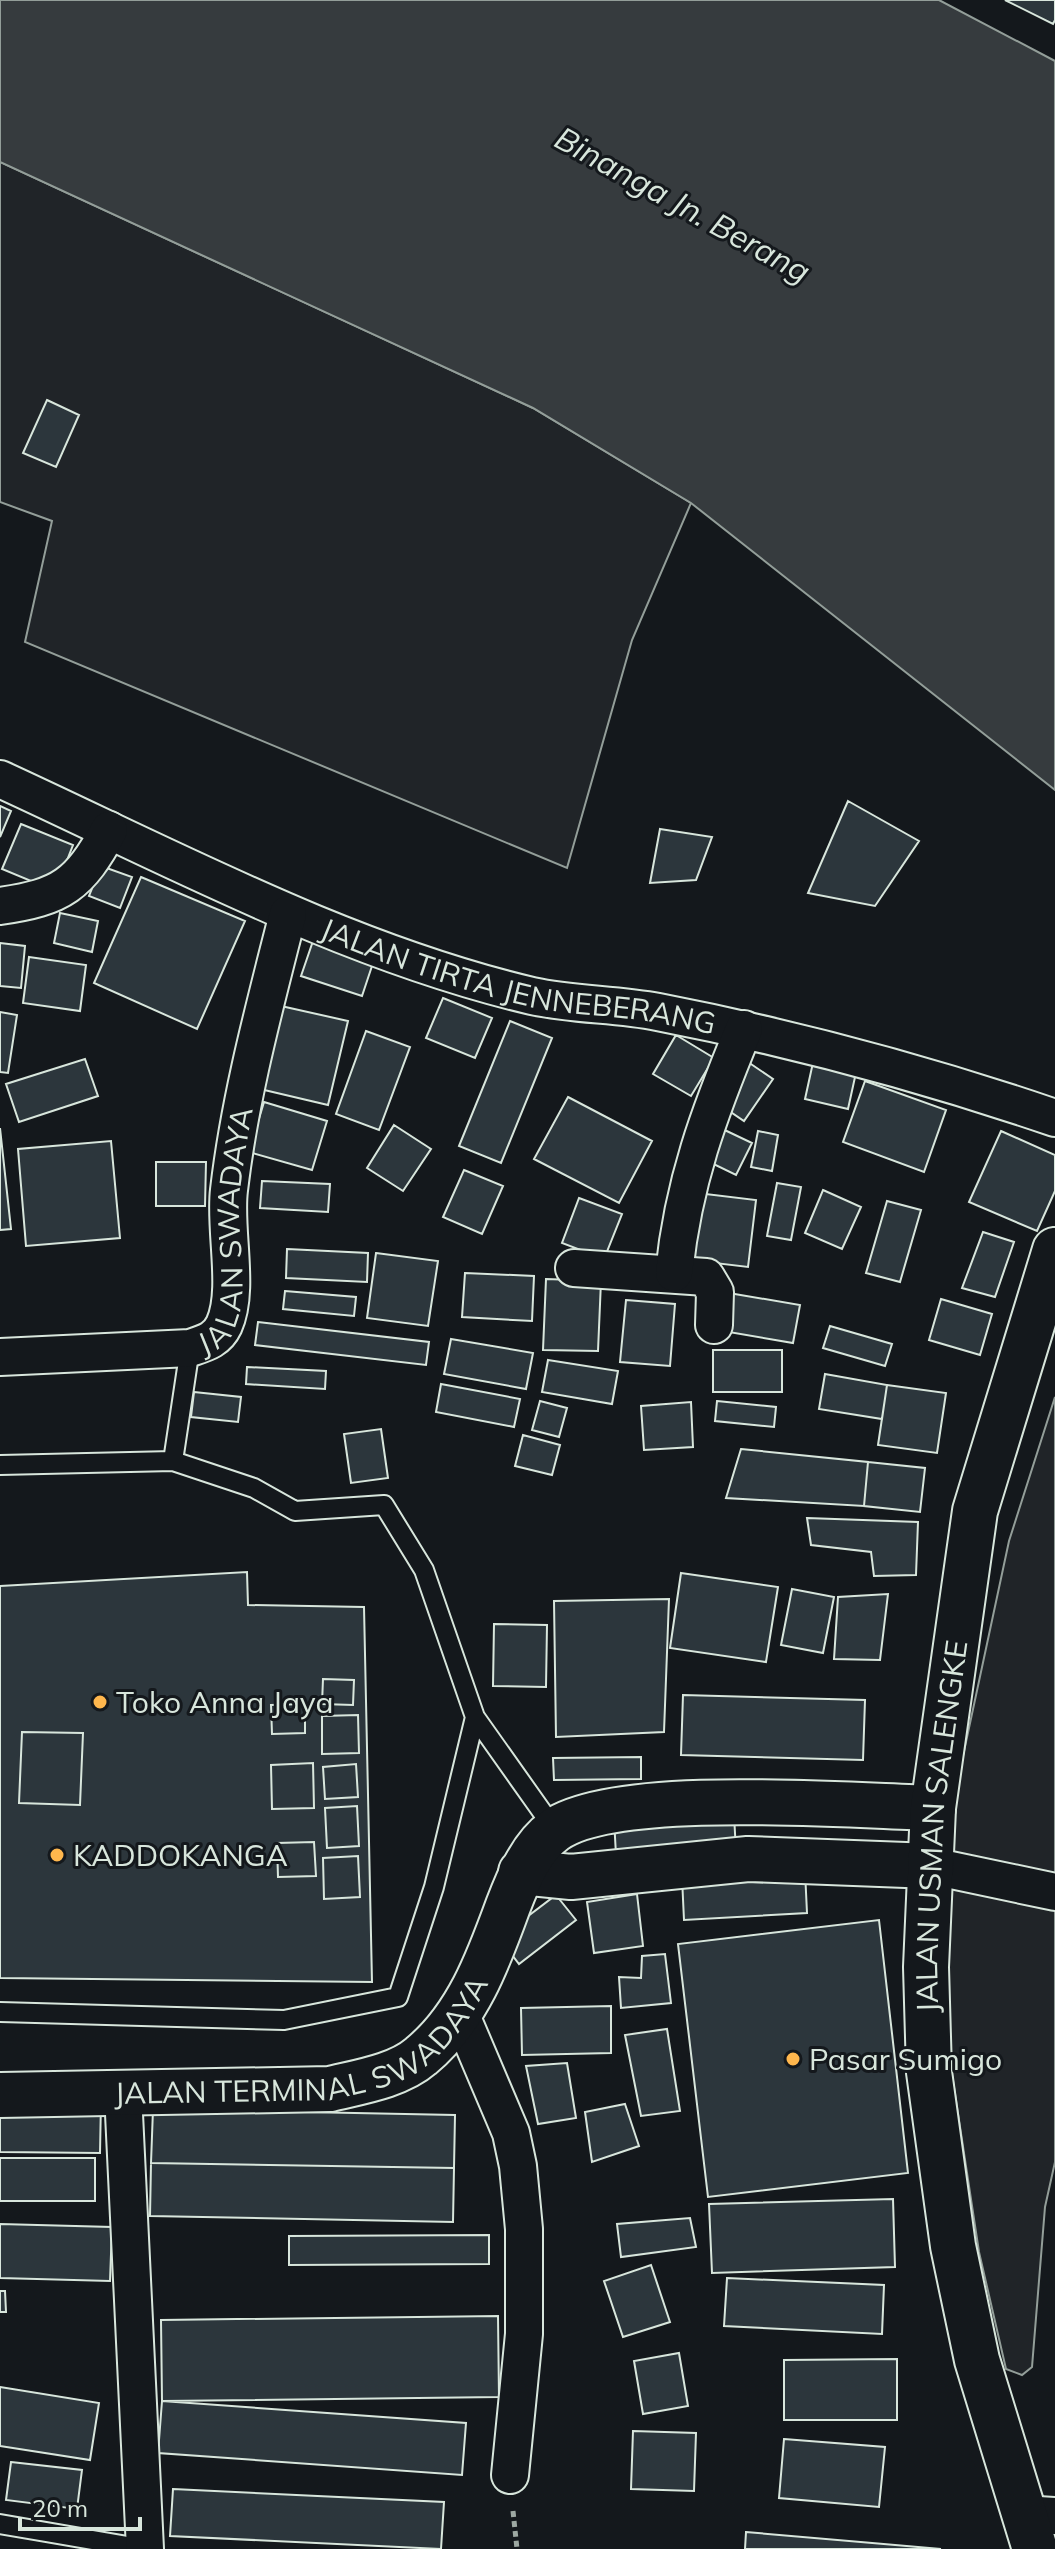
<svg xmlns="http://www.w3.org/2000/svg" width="1055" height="2549" font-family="Mulish,sans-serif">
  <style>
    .green { fill: #202428; stroke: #939e99; stroke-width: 2 }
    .water { fill: #363b3e; stroke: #939e99; stroke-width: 2 }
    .building { fill: #2c363c; stroke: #d8e6dc; stroke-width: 2 }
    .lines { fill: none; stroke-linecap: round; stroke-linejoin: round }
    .lane-casing { stroke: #d8e6dc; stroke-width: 22 }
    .street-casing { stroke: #d8e6dc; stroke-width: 40 }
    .secondary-casing { stroke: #d8e6dc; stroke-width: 48 }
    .highway-casing { stroke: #d8e6dc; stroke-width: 48 }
    .path { stroke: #9da8a2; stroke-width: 5; stroke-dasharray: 6 4; stroke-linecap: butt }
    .lane { stroke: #14181c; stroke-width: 18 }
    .street { stroke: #14181c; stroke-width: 36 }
    .secondary { stroke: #14181c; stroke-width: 44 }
    .highway { stroke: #14181c; stroke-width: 44 }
    .poi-dot { fill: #ffb74d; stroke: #14181c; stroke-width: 3 }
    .labels { text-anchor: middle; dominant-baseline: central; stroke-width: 6; stroke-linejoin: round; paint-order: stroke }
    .street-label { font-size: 30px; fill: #d8e6dc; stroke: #14181c }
    .poi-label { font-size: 30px; fill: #d8e6dc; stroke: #14181c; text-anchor: start }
    .water-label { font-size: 32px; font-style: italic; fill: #d8e6dc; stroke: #14181c }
  </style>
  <rect width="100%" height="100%" fill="#14181c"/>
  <!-- green -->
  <path class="green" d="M0,162L533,408L691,503L632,640L567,868L25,642L52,521L0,502Z
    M1055,1397V2162L1045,2207L1032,2367L1022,2375L1006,2369L979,2252L935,1962L948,1826L1009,1541Z"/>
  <!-- water -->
  <path class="water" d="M0,0H939L1055,61V790L691,503L533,408L0,162Z"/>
  <!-- building -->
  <path class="building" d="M1005,0H1055V20L1053,24Z
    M47,400L79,415L56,467L23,453Z
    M848,801L919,841L875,906L808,893Z
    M0,806L11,811L0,837Z
    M21,824L73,845L55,891L2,869Z
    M660,829L712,837L696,880L650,883Z
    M101,866L132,877L120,908L89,896Z
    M141,877L245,921L197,1029L94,983Z
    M60,913L98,921L92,952L54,943Z
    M313,941L374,960L362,996L301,976Z
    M0,943L25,946L21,988L0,986Z
    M29,957L86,965L80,1011L23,1003Z
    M443,998L492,1018L475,1058L426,1038Z
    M281,1006L348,1021L328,1105L260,1089Z
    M0,1012L17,1015L8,1073L0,1072Z
    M510,1021L552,1038L501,1163L459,1146Z
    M366,1031L410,1047L379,1130L336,1114Z
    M676,1035L714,1058L691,1096L653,1074Z
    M814,1058L857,1068L848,1109L805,1099Z
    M85,1059L98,1096L19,1122L6,1084Z
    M745,1060L773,1079L744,1121L716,1102Z
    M865,1081L946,1110L924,1172L843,1142Z
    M568,1097L652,1141L619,1203L534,1159Z
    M264,1102L327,1121L312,1170L249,1152Z
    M712,1124L752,1143L736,1175L697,1156Z
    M394,1125L431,1149L403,1191L367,1168Z
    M0,1128L11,1229L0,1230Z
    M758,1131L778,1135L772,1171L751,1167Z
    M1001,1131L1055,1155V1191L1037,1231L969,1202Z
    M111,1141L120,1238L26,1246L18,1149Z
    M156,1162H206L205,1206H156Z
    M464,1170L503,1186L482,1234L443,1217Z
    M262,1181L330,1184L328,1212L260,1208Z
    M777,1183L801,1187L791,1240L767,1236Z
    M823,1190L861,1207L842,1249L805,1233Z
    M689,1192L756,1200L748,1267L681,1259Z
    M579,1198L622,1214L604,1259L562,1243Z
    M887,1201L921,1210L900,1282L866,1273Z
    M983,1232L1014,1242L995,1297L962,1288Z
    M287,1249L368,1253L367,1282L286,1278Z
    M376,1253L438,1261L428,1326L367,1318Z
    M465,1273L534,1276L532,1321L462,1317Z
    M546,1279L601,1281L598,1351L543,1350Z
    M285,1291L356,1297L354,1316L283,1309Z
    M723,1292L800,1305L793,1343L717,1330Z
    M941,1299L992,1314L980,1355L929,1340Z
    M626,1300L675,1304L670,1366L620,1362Z
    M258,1322L429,1342L426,1365L255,1345Z
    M830,1326L892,1344L885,1366L823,1348Z
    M451,1339L533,1353L526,1389L444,1374Z
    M713,1350H782V1392H713Z
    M548,1360L618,1371L612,1404L542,1392Z
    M247,1367L326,1371L325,1389L246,1384Z
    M825,1374L887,1385L882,1419L819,1409Z
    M441,1384L520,1399L514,1427L436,1412Z
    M887,1385L946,1393L937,1453L878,1445Z
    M194,1392L241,1397L238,1422L191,1417Z
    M540,1401L567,1408L559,1437L532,1430Z
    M717,1401L776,1407L774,1427L715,1421Z
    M691,1402L693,1447L644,1450L641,1406Z
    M381,1429L388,1478L351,1483L344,1434Z
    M523,1435L560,1445L552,1475L515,1466Z
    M741,1449L868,1462L864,1506L726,1498Z
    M868,1462L925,1468L920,1512L864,1506Z
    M807,1518L918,1522L916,1575L874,1576L871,1552L811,1545Z
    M247,1572L248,1605L364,1607L372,1982L0,1978V1586Z
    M681,1573L778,1587L766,1662L670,1648Z
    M792,1589L834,1597L823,1653L781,1645Z
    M888,1594L880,1660L834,1659L838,1597Z
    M669,1599L664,1732L556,1737L554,1601Z
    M494,1624L547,1625L546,1687L493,1686Z
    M323,1679L354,1680L353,1705L322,1704Z
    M683,1695L865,1700L863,1760L681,1755Z
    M305,1704V1733L272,1734L271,1705Z
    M358,1715L359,1753L322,1754V1716Z
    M22,1732L83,1733L80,1805L19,1803Z
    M641,1757V1779L554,1780L553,1758Z
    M313,1763L314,1808L272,1809L271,1765Z
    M356,1764L358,1797L325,1799L323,1767Z
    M357,1806L359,1846L327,1848L325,1808Z
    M734,1815L736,1851L616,1855L614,1819Z
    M314,1842L316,1876L278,1877L277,1843Z
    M358,1856L360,1897L324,1899L323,1858Z
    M805,1871L807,1913L684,1920L682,1878Z
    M637,1894L643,1946L594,1953L587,1902Z
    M556,1895L576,1920L519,1964L499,1938Z
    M879,1920L908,2173L708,2197L678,1944Z
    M665,1954L671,2003L621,2008L619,1977L641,1978L642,1956Z
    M611,2006V2053L522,2055L521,2008Z
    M667,2029L680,2111L641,2116L625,2035Z
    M567,2063L576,2118L538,2124L526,2066Z
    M0,2099L101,2100L100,2153L0,2152Z
    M625,2104L639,2146L592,2162L585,2112Z
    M153,2109L455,2115L454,2168L151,2163Z
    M0,2158H95V2201H0Z
    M151,2163L454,2168L453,2222L150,2216Z
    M893,2199L895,2267L712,2273L709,2204Z
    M690,2218L696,2247L621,2257L617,2224Z
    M0,2224L112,2227L110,2281L0,2278Z
    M489,2235V2264L289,2265V2236Z
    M651,2265L670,2322L623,2337L604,2281Z
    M727,2278L884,2285L882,2334L724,2326Z
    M0,2291H5L6,2312H0Z
    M498,2316L499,2397L162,2401L161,2320Z
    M679,2353L688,2406L643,2414L634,2361Z
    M897,2359V2420H784V2360Z
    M0,2387L99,2403L90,2460L0,2446Z
    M162,2401L466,2423L462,2475L158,2453Z
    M633,2431L696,2433L694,2491L631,2489Z
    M784,2439L885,2447L879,2507L779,2498Z
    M11,2462L82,2470L77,2509L6,2500Z
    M173,2489L444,2502L441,2549L170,2536Z
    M746,2532L941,2549H745Z"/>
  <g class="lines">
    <defs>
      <path id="lane" d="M173,1461L190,1348
        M0,1465L173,1461L254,1488L295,1511L384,1505L424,1570L475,1717L555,1830
        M0,2012L284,2020L398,1997L434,1887L475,1717
        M0,2524L145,2549"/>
      <g id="street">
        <path id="s1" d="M0,779C172,858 346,952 532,996C573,1005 616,1004 658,1012C792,1038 926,1074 1055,1118"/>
        <path d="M0,906C62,897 79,885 109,830"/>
        <path d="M574,1268L706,1277L715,1292L714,1325"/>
        <path d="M674,1273C683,1183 709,1113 744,1029"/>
        <path id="s2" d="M0,1357L190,1348C205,1343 217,1340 224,1325C240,1290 224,1229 229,1190C240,1096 265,1005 288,914"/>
        <path d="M932,1866L1055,1892"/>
        <path d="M460,2013L511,2133L518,2166L524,2229V2334L510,2475"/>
        <path d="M123,2093L145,2549"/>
        <path d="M1022,2514L1055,2516"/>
      </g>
      <g id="secondary">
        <path d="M521,1872L571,1877L748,1859L932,1866"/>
        <path id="s3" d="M0,2095L330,2089C359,2082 398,2076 421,2056C467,2018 488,1961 508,1906C518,1880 531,1847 555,1830C617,1787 852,1806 933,1808"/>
      </g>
      <g id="highway">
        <path id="s4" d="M1035,2549L977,2360L953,2246L929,2072L926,1967L933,1808L975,1511L1055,1250"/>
      </g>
    </defs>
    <!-- lane casing -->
    <use href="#lane" class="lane-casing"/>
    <!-- street casing -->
    <use href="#street" class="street-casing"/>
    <!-- secondary casing -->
    <use href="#secondary" class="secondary-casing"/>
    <!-- highway casing -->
    <use href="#highway" class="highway-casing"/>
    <!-- path -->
    <path class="path" d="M513,2511L517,2549"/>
    <!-- lane -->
    <use href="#lane" class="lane"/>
    <!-- street -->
    <use href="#street" class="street"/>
    <!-- secondary -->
    <use href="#secondary" class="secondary"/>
    <!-- highway -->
    <use href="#highway" class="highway"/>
  </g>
  <!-- markers -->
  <g class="poi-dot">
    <circle cx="100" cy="1702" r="8"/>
    <circle cx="57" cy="1855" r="8"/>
    <circle cx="793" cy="2059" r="8"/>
  </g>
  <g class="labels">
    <!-- street labels -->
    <g class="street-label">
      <text stroke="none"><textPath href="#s1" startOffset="558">JALAN TIRTA JENNEBERANG</textPath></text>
      <text stroke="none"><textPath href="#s2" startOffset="326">JALAN SWADAYA</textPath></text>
      <text stroke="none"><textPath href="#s4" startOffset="736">JALAN USMAN SALENGKE</textPath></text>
      <text stroke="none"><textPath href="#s3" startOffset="320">JALAN TERMINAL SWADAYA</textPath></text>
    </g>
    <!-- poi labels -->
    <g class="poi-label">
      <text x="116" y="1702">Toko Anna Jaya</text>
      <text x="73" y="1855">KADDOKANGA</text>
      <text x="809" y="2059">Pasar Sumigo</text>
    </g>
    <!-- water labels -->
    <g class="water-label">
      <text transform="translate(683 204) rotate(29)">Binanga Jn. Berang</text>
    </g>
  </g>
  <!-- scale -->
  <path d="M20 2517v12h120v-12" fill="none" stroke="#d8e6dc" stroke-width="4"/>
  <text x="32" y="2517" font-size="24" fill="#d8e6dc" stroke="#14181c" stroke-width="6" paint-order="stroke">20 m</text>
</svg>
